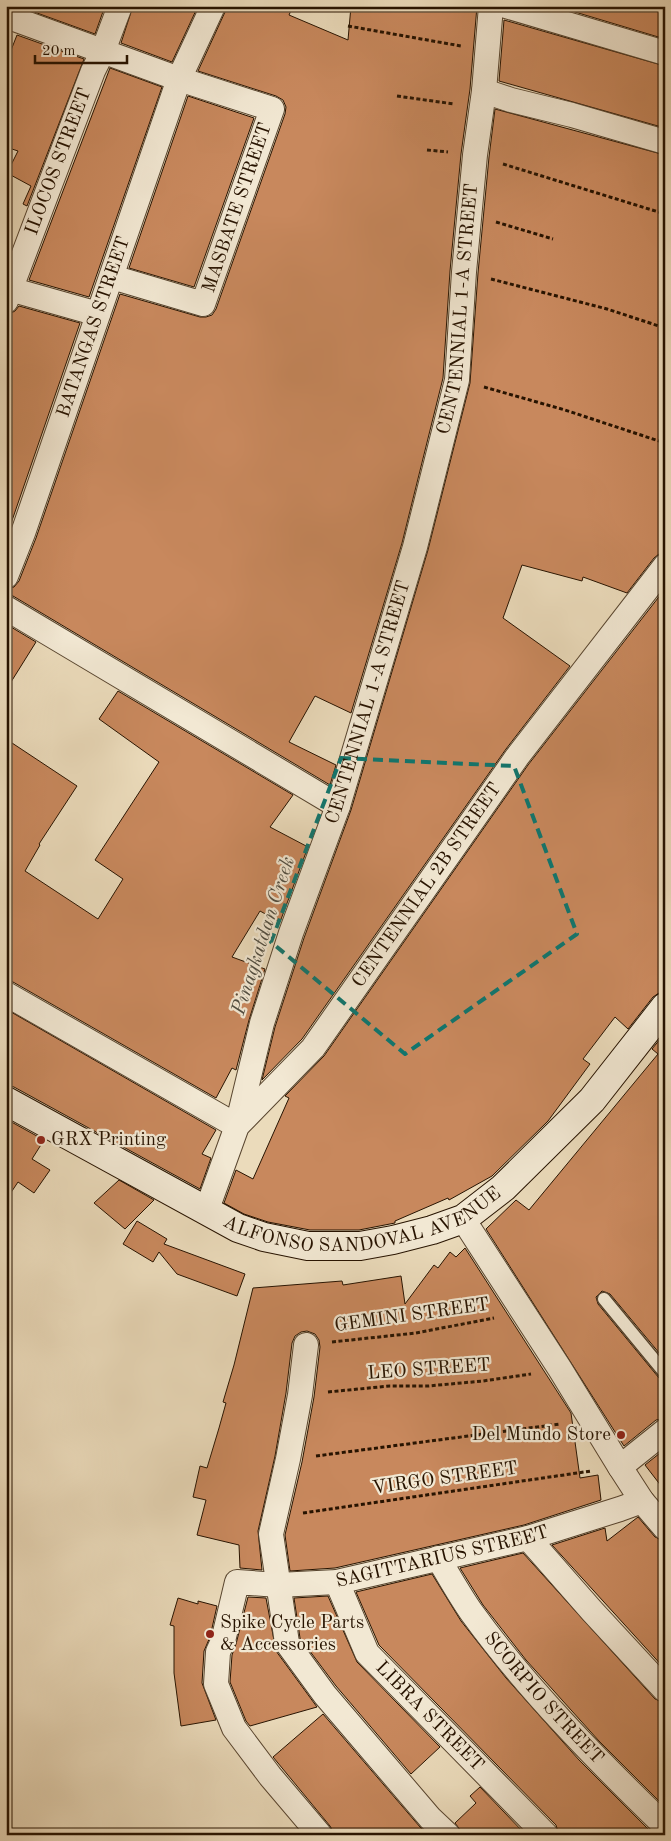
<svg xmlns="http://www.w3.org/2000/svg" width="671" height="1841" font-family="'Old Standard TT',serif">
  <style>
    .building { fill: #c8885d; stroke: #271300 }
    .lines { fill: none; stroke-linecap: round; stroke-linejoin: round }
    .service-casing { stroke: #58452f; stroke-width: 15 }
    .minor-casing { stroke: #58452f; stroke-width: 26 }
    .secondary-casing { stroke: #271300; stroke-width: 30 }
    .path { stroke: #271300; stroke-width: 3; stroke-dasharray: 4 2.5; stroke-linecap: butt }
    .service { stroke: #f2e8d3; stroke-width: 12 }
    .minor { stroke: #f2e8d3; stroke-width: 24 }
    .secondary { stroke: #f2e8d3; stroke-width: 28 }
    .marked { fill: none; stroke: #0f766e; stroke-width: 4; stroke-dasharray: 10 6; stroke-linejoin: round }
    .poi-dot { fill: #8f2418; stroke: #f2e8d3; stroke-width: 2 }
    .labels { text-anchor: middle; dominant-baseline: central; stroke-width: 4.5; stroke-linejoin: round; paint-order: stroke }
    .street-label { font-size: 19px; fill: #271300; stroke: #f2e8d3 }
    .poi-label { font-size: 19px; fill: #271300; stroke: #f2e8d3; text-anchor: start }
    .water-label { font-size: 20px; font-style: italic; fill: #504d41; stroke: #f2e8d3 }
  </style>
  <rect width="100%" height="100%" fill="#ebdbbb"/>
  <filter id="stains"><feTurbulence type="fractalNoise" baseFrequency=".004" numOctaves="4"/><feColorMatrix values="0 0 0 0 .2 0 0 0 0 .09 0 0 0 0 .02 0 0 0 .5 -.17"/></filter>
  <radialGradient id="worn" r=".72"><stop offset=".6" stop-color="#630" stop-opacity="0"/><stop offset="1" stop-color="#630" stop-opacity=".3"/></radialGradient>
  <!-- building -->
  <path class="building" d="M27,6H105L95,34L26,9Z
    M133,6H198L172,62L121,43Z
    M226,6H293L289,15L348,40L351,6H477L470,89L461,154L450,271L443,378L402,543L351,713L315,696L289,742L336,765L330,785L13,596L6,594V589L14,587L19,581L36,538L120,294L200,317H206L212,315L216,309L285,114L286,107L283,100L276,96L198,71L225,12Z
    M555,6H665V39Z
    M504,20L665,66V128L499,81Z
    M17,35L84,59L27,206L23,204L31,186L7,173L18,151L6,147V63Z
    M110,68L162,87L89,297L29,280Z
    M188,96L254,118L194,287L129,268Z
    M495,109L665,155V553L659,554L654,558L627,593L583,577L582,581L522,565L503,618L570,666L506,749L302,1039L262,1080L275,1027L304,938L351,810L428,550L470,383L478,273L489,157Z
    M19,306L80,323L6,538V317L7,315L15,311Z
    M665,589V992L659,993L653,997L628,1029L615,1017L583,1059L590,1064L548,1121L492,1176L449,1200L448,1198L395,1221V1223L359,1230H310L268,1222L244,1214L224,1203L236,1170L253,1179L289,1098L285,1096L324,1056L528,765Z
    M6,624L36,642L6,690Z
    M118,691L293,795L270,827L308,847L280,922L260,911L232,957L265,969L249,1020L236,1070L232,1068L216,1098L13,982L6,980V739L77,786L39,844L40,845L25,871L98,919L123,879L95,860L159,762L99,719Z
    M11,1012L216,1130L202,1154L211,1158L200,1189L14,1087L6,1085V1020Z
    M665,1033V1360L610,1294L602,1291L596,1297L598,1304L659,1378L665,1381V1418L656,1420L624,1446L486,1229L516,1200L529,1210L658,1054L652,1049Z
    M6,1119L44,1140L32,1159L50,1170L34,1193L18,1182L6,1200Z
    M119,1180L154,1200L125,1229L94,1203Z
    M137,1221L167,1239L164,1244L245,1274L237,1296L177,1274L159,1252L153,1262L123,1244Z
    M465,1248L571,1413L580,1478L598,1475L601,1500L524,1525L335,1568L290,1571L285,1535L302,1462L314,1397L320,1347L319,1340L315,1334L307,1331L301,1332L295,1336L292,1343L286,1393L275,1456L258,1531L262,1570L240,1568L239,1545L197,1535L206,1500L193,1497L200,1466L207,1468L219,1428L226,1403L223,1402L234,1365L253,1288L342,1281L343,1285L401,1276L405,1304L434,1265L438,1268L450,1252L456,1257Z
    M665,1449V1491L645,1465Z
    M638,1517L655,1537L665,1541V1669L552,1545L605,1528L607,1541Z
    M523,1553L655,1699L665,1703V1807L599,1741L526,1660L483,1605L460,1568Z
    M432,1574L461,1621L506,1678L579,1760L654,1835H559L556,1825L379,1645L356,1592Z
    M328,1596L357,1662L440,1747L411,1774L336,1686L300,1638L294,1598Z
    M248,1597L266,1598L276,1651L317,1707L250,1726L246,1721L230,1682L232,1655L236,1644Z
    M178,1598L198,1604V1601L217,1606L210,1637L204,1651L202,1683L216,1720L181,1726L174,1673V1626L170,1625Z
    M323,1714L420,1827L428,1835H335L330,1826L273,1757Z
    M480,1787L526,1835H461V1831L455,1823L476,1803L470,1796Z"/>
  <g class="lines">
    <defs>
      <path id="service" d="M604,1299L665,1373"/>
      <g id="minor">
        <path d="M506,6L665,53"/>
        <path d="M6,16L179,79L272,109L203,304L112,277"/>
        <path d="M484,91L511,100L572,115L665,142"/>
        <path d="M6,288L98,314"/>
        <path id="s1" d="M6,301L93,71L103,51L120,6"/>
        <path id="s2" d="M6,576L23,533L179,79L213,6"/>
        <path d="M6,608L338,806"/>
        <path id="s3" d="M6,994L237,1126L262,1023L291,933L338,806L415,547L457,380L464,272L475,155L484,91L491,6"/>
        <path id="s4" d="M206,1212L237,1126L313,1048L517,757L665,566"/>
        <path d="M463,1219L560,1369L620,1467L642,1501L665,1528"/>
        <path d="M306,1345L300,1395L288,1459L271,1534L287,1643L325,1695L430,1818L448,1835"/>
        <path d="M620,1467L665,1431"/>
        <path d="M528,1538L592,1611L665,1690"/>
        <path id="s5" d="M438,1558C449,1576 460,1596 472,1613C527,1689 598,1761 665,1826"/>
        <path id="s6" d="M337,1582L367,1653L546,1835"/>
        <path id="s7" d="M320,1835L270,1776L234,1728L216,1684L218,1652L223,1641L237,1582L278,1585L337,1582L528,1538L620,1509L642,1501"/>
      </g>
      <g id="secondary">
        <path id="s8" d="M6,1101L238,1228L264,1237L308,1246H360L393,1240L432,1230L463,1219L503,1188L592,1100L665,1007"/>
      </g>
    </defs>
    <!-- service casing -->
    <use href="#service" class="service-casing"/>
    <!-- minor casing -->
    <use href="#minor" class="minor-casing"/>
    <!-- secondary casing -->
    <use href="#secondary" class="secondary-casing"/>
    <!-- path -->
    <path class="path" d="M348,26L461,46
      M397,96L454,104
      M427,150L448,152
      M503,164L665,214
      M496,222L553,239
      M491,279L607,309L665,328
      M484,387L565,410L665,443
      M332,1342L416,1333L494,1318
      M328,1392L390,1386H428L483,1381L531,1374
      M316,1456L560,1424
      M303,1513L591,1471"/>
    <!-- service -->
    <use href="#service" class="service"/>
    <!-- minor -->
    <use href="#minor" class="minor"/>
    <!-- secondary -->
    <use href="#secondary" class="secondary"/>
  </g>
  <!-- marked area -->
  <path class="marked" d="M341,758L514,766L577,934L405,1054L271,942Z"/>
  <!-- markers -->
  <g class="poi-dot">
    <circle cx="41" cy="1140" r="5"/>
    <circle cx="621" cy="1435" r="5"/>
    <circle cx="210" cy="1634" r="5"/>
  </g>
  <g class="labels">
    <!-- street labels -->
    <g class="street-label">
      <text stroke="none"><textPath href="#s1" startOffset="149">ILOCOS STREET</textPath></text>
      <text transform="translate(238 208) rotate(-71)">MASBATE STREET</text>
      <text stroke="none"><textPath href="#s3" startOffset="1115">CENTENNIAL 1-A STREET</textPath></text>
      <text stroke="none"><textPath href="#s2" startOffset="264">BATANGAS STREET</textPath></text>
      <text stroke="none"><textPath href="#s3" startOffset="710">CENTENNIAL 1-A STREET</textPath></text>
      <text stroke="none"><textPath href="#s4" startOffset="399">CENTENNIAL 2B STREET</textPath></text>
      <text stroke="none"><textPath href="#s8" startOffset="395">ALFONSO SANDOVAL AVENUE</textPath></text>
      <text transform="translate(412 1316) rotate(-8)">GEMINI STREET</text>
      <text transform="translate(429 1370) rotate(-4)">LEO STREET</text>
      <text transform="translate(445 1479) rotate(-8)">VIRGO STREET</text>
      <text stroke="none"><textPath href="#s7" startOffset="498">SAGITTARIUS STREET</textPath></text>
      <text stroke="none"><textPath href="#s5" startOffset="176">SCORPIO STREET</textPath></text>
      <text stroke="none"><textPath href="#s6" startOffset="166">LIBRA STREET</textPath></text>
    </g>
    <!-- poi labels -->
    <g class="poi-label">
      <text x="51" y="1140">GRX Printing</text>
      <text x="611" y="1435" text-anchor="end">Del Mundo Store</text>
      <text x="220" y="1623">Spike Cycle Parts<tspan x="220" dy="22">&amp; Accessories</tspan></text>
    </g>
    <!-- water labels -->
    <g class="water-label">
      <text transform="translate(264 936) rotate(-72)">Pinagkatdan Creek</text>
    </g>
  </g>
  <!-- margin -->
  <rect width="671" height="1841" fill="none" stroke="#ebdbbb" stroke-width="25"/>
  <rect x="8" y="8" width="656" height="1826" fill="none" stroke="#271300" stroke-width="2.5"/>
  <rect x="12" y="12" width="646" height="1816" fill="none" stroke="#271300"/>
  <!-- scale -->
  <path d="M35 55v8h92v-8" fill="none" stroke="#271300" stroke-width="2.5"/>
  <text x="42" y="55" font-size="15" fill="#271300" stroke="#f2e8d3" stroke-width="4" paint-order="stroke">20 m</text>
  <rect width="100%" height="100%" filter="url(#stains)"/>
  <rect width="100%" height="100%" fill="url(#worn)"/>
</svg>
